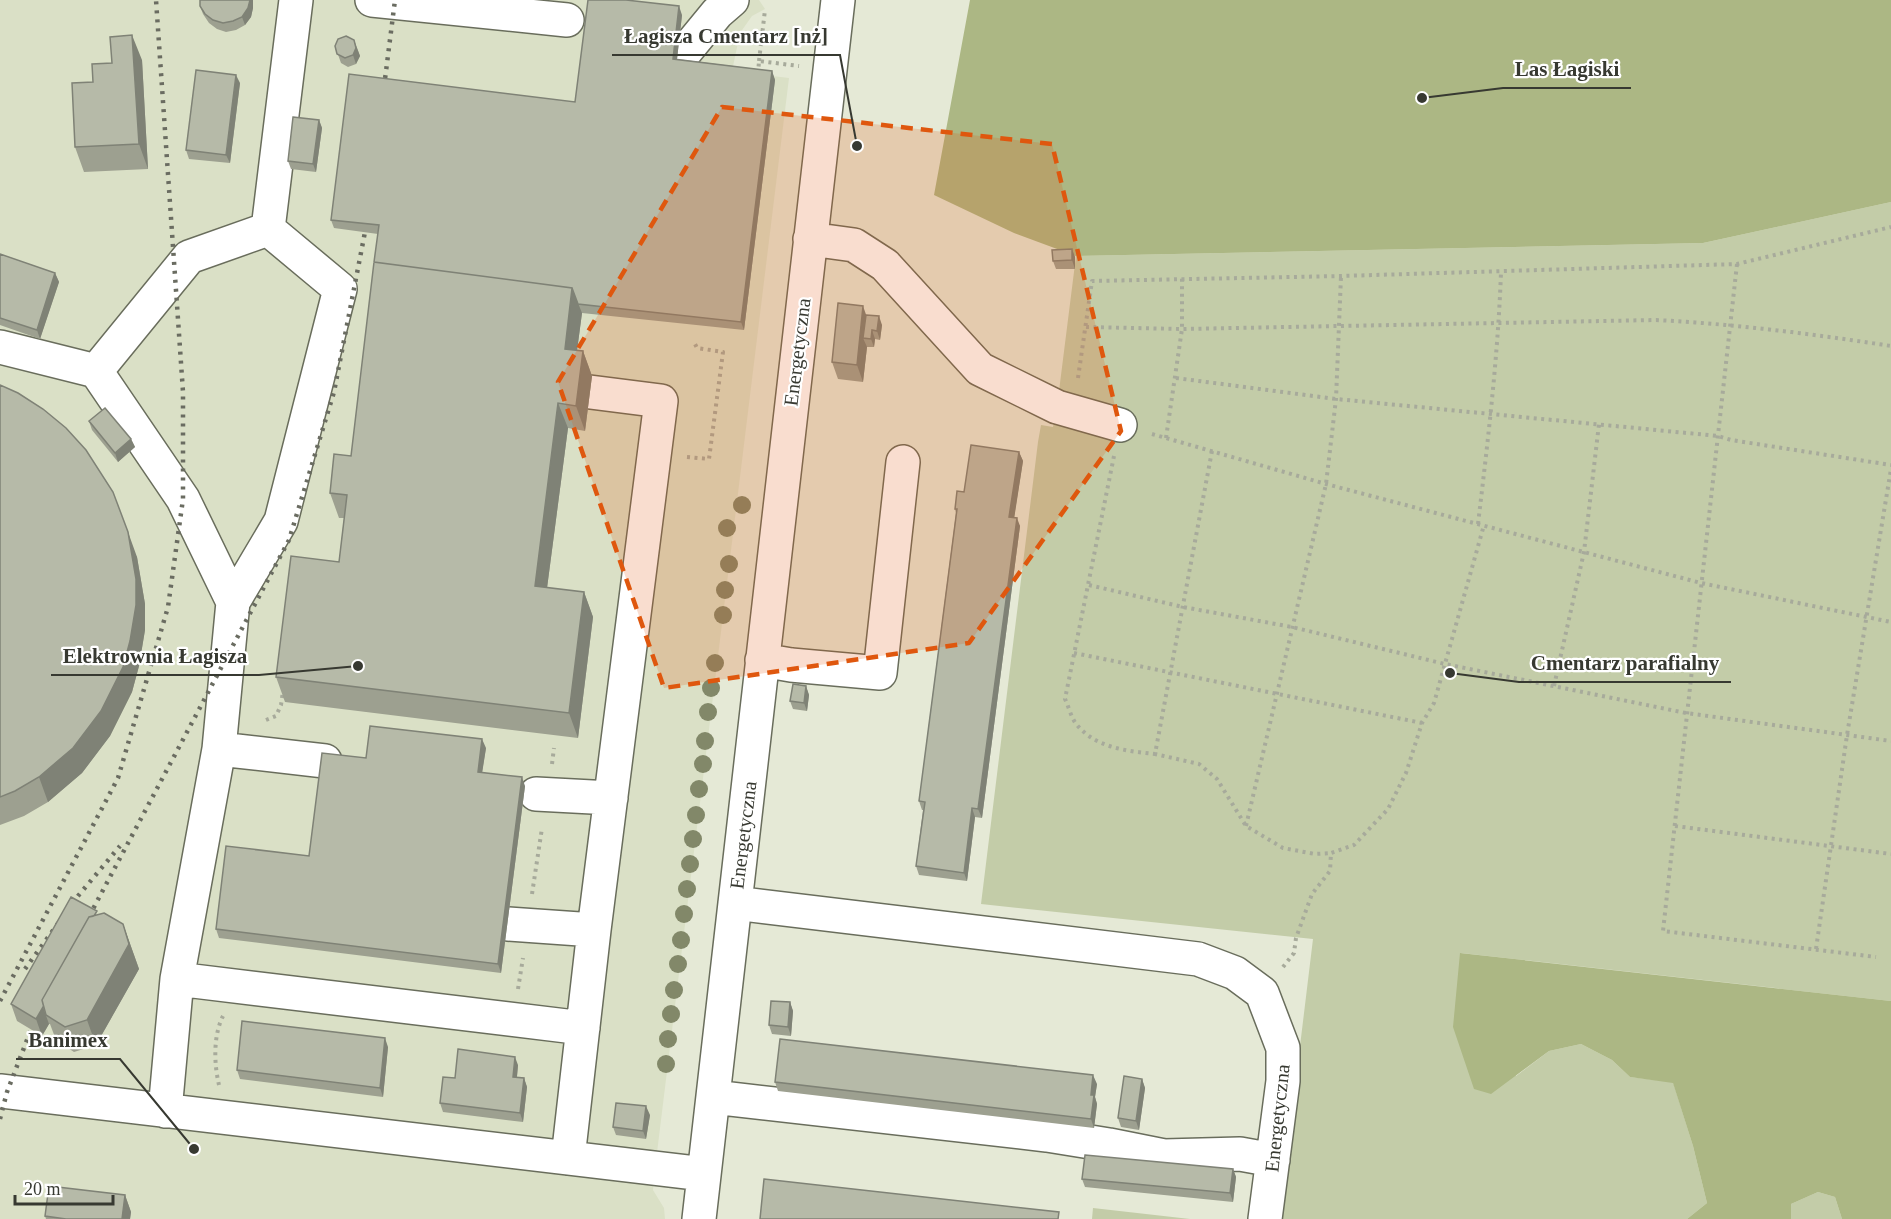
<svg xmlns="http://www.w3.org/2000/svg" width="1891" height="1219" font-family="'Times New Roman',serif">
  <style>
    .built { fill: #dae0c6 }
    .green { fill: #c3cca8 }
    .forest { fill: #acb784 }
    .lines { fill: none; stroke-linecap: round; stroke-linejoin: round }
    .minor-casing { stroke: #696d5c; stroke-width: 36 }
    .path { stroke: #a7aa9b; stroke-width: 4; stroke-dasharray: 3 4.5; stroke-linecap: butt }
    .minor { stroke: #fff; stroke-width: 33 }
    .rail { stroke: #6a6c61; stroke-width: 4.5; stroke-dasharray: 3 6; stroke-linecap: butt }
    .tree { fill: #828869 }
    .wall { fill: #9da090 }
    .shaded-wall { fill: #7f8276 }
    .building { fill: #b6baa8; stroke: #7f8276; stroke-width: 1.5 }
    .marked { fill: #df570e; fill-opacity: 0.2; stroke: #df570e; stroke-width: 4.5; stroke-dasharray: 12 8; stroke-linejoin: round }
    .labels { text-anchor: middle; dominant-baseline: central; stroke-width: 4.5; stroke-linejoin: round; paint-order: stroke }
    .street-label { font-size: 20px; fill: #373931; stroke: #fff }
    .leader { fill: none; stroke: #373931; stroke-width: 2 }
    .callout-dot { fill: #373931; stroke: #fff; stroke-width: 2 }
    .callout-label { font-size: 21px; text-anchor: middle; font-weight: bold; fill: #373931; stroke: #fff; stroke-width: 4.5; stroke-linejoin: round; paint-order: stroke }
  </style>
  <rect width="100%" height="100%" fill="#e5e9d6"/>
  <!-- built -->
  <path class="built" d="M0,0H759L765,9L752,16L740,33L732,71L789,78L655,1169L653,1190L664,1208L665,1219H0Z"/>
  <!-- green -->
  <path class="green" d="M1891,202V1001L1461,953L1516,1076L1549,1051L1581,1044L1612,1060L1630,1077L1673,1082L1693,1146L1707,1203L1687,1219H1279L1313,939L981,904L1038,442L1041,425L1053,427L1057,407L1076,256L1703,243Z
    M1818,1192L1835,1197L1842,1219H1791V1204Z
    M1093,1208L1190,1219H1092Z"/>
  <!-- forest -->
  <path class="forest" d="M970,0H1891V202L1703,243L1076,256L1014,233L934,195Z
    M1460,953L1891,1001V1219H1842L1835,1197L1818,1192L1791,1204V1219H1687L1707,1203L1693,1146L1673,1083L1630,1077L1612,1060L1581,1044L1549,1051L1491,1094L1474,1089L1453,1027Z"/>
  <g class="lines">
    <defs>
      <path id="minor" d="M296,0L268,229L340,289L281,521L233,602L219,749L325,761
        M372,0L567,20
        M680,58L717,13L732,0
        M810,239L854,245L885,265L980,369L1057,407L1120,425
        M0,347L96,371L183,499L233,602
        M96,371L189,257L268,229
        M762,660L791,665L880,673L903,462
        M536,794L611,798
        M735,903L1198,959L1235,973L1262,993L1283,1048V1081L1265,1219
        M508,924L594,930
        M177,979L583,1028
        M0,1091L704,1174
        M713,1097L1047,1135L1109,1145L1164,1156L1240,1154L1273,1160
        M165,1111L177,979L219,749
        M568,1158L594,930L661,401L590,392
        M699,1219L838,0"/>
    </defs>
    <!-- minor casing -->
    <use href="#minor" class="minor-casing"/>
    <!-- path -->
    <path class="path" d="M759,61L765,10
      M758,74L759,61L799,66
      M1737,264L1663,931L1876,957
      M1086,327L1182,329L1656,320C1735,324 1813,334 1891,346
      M1078,378L1092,281L1341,276L1737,264L1891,227
      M1176,378L1336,399L1718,436L1731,440L1891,465
      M1152,434L1326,484L1701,583L1891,622
      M1166,438L1182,329V278
      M1212,451L1155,754L1199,764L1217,779L1246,826L1283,848L1315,854L1331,853
      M1114,456L1065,699C1069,707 1071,718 1077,725C1096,748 1127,751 1155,754
      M687,457L709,459L723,352L697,348L694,342
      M1478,524C1488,440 1498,356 1501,272
      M1089,585L1183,607L1292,627L1445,664L1686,713L1891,741
      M1074,653L1422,723
      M1554,686L1584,552L1599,424
      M266,720L276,716L281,705L283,691
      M552,764L554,748
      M1246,826L1326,484L1336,399L1341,276
      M1675,826L1891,854
      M532,894L542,828
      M1816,949L1847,735L1891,469
      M1283,967L1294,953L1296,938L1312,894L1330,871L1331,853L1354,845L1388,809L1406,773L1422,723L1434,703L1484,525
      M518,989L523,958
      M219,1085C214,1064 213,1036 223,1016"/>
    <!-- minor -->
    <use href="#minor" class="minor"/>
    <!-- rail -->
    <path class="rail" d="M384,87L395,0
      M85,924L289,540L334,392L365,232
      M25,969L78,896L120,846
      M0,1001L118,778L168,607L183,499V392L156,0
      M0,1119L7,1092L37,1014"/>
  </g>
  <!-- trees -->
  <g class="tree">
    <circle cx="742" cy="505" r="9"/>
    <circle cx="727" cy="528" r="9"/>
    <circle cx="729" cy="564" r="9"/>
    <circle cx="725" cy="590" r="9"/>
    <circle cx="723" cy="615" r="9"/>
    <circle cx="715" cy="663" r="9"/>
    <circle cx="711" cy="688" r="9"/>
    <circle cx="708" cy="712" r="9"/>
    <circle cx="705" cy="741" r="9"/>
    <circle cx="703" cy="764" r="9"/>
    <circle cx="699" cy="789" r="9"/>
    <circle cx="696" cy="815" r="9"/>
    <circle cx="693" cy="839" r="9"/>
    <circle cx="690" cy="864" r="9"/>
    <circle cx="687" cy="889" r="9"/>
    <circle cx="684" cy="914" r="9"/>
    <circle cx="681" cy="940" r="9"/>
    <circle cx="678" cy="964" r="9"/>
    <circle cx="674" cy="990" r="9"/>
    <circle cx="671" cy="1014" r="9"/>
    <circle cx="668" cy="1039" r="9"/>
    <circle cx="666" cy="1064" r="9"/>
  </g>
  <!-- wall -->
  <path class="wall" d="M200,0H253V8L251,17L245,25L236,30L226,32L217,29L209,23L203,14L200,6Z
    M682,15L677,59L772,71L775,80L744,330L582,313L577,350L583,351L592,376L585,431L568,428L547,588L584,592L593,617L578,738L285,702L276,677L339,562L344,518H339L330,493L351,456L378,234L334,228L331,220L575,102Z
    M335,46L357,48L360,56L356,64L348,67L341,63Z
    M142,60L148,169L84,172L75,147L93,82Z
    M240,83L230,163L189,159L186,150Z
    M319,120L322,128L316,172L291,169L288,161Z
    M1072,249L1075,257V269H1056L1053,261Z
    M0,254L55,273L59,282L40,339L0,325Z
    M866,315L882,325L880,340L875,339L874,347H867L863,382L838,379L832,362Z
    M0,385L137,557L145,604V630L139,666L132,692L110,736L82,773L48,802L24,816L0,825Z
    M89,421L131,439L135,447L118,462L92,430Z
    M1019,452L1023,461L1014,517L1020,526L982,818L975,817L967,881L919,875L916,866L923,810H922L919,801L956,513L955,509L964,492Z
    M806,686L809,695L807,711L793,709L790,701Z
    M486,748L482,772L525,786L501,973L219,938L216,929L309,856L366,758Z
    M98,915L123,924L139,969L96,1045L74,1052L56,1040L50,1024H49L42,1036L17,1021L11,1004Z
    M790,1002L793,1011L791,1036L772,1034L769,1025Z
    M388,1047L383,1097L240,1079L237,1070Z
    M518,1065L517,1077L524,1078L527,1087L523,1122L443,1112L440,1103L455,1078Z
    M1142,1079L1145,1088L1139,1130L1121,1127L1118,1118Z
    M775,1082L1097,1084L1095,1097L1097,1104L1094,1128L778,1091Z
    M650,1115L646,1139L616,1135L613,1127Z
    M1233,1169L1236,1177L1233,1202L1085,1187L1082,1179Z
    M125,1195L131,1212L130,1219H46L45,1216Z"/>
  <!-- shaded-wall -->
  <path class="shaded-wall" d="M250,0H253V8L251,17L245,25L242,17Z
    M679,6L682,15L676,68L673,59Z
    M132,35L142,60L148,169L139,144Z
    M354,40L360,56L356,64L353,55Z
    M772,71L775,80L744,330L741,322Z
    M236,75L240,83L230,163L226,155Z
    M319,120L322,128L316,172L313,164Z
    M1072,249L1075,257V269L1072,260Z
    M55,273L59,282L40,339L37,330Z
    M572,288L582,313L574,374L565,349Z
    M863,306L869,323L863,338L867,347L863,382L857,365Z
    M879,316L882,325L880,340L877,331Z
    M872,330L875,339L874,347L871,339Z
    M583,351L592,376L585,431L576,406Z
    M558,403L568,428L544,611L535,586Z
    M131,439L135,447L118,462L115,453Z
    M1019,452L1023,461L1013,526L1009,517Z
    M1017,518L1020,526L982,818L978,809Z
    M128,532L137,557L145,604V630L139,666L132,692L110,736L82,773L48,802L39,777Z
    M584,592L593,617L578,738L569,713Z
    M806,686L809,695L807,711L804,703Z
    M482,739L486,748L481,780L478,772Z
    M522,777L525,786L501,973L498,964Z
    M972,808L975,817L967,881L964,873Z
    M123,924L139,969L96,1045L87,1020Z
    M790,1002L793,1011L791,1036L788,1027Z
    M43,1007L49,1024L42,1036L36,1019Z
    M385,1038L388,1047L383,1097L380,1088Z
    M515,1057L518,1065L516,1086L513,1077Z
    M1093,1075L1097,1084L1095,1097L1097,1104L1094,1128L1091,1119V1095Z
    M524,1078L527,1087L523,1122L520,1113Z
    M1142,1079L1145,1088L1139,1130L1136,1121Z
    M646,1106L650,1115L646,1139L643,1131Z
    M1233,1169L1236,1177L1233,1202L1230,1193Z
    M125,1195L131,1212L130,1219H122Z"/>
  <!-- building -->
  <path class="building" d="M200,0H250L248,8L242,17L233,21L223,23L213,20L205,14L200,6Z
    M588,0H626L679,6L673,59L772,71L741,322L578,304L572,288L374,262L379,225L331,220L349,74L575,102Z
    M132,35L139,144L75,147L72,83L93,82L92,64L112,63L110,37Z
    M346,36L354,40L356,48L353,55L345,58L337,54L335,46L338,39Z
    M196,70L236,75L226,155L186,150Z
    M293,117L319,120L313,164L288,161Z
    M1072,249V260L1053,261L1052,250Z
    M0,254L55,273L37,330L0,318Z
    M374,262L572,288L565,349L583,351L576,406L558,403L535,586L584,592L569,713L276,677L291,556L339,562L347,495L330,493L334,454L351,456Z
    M838,303L863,306L857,365L832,362Z
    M866,315L879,316L877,331L872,330L871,339L863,338Z
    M0,385L18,393L43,409L66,428L86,450L113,492L128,532L136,579V605L130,641L123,667L101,711L73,748L39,777L15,791L0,797Z
    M105,408L131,439L115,453L89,421Z
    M971,445L1019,452L1009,517L1017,518L978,809L972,808L964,873L916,866L925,802L919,801L957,509H955L957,491L964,492Z
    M793,684L806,686L804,703L790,701Z
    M370,726L482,739L478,772L522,777L498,964L216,929L226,846L309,856L322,753L366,758Z
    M71,897L97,911L94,916L89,917L42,1000L44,1008L43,1007L36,1019L11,1004Z
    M104,913L123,924L129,944L87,1020L65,1027L46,1015L42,1000L89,917Z
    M771,1001L790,1002L788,1027L769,1025Z
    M242,1021L385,1038L380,1088L237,1070Z
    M780,1039L1093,1075L1091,1095H1094L1091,1119L775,1082Z
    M458,1049L515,1057L513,1077L524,1078L520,1113L440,1103L443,1077L455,1078Z
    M1124,1076L1142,1079L1136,1121L1118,1118Z
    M616,1103L646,1106L643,1131L613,1127Z
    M1085,1155L1233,1169L1230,1193L1082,1179Z
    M764,1179L1059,1212L1058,1219H760Z
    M49,1186L125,1195L122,1219H66L45,1216Z"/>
  <!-- marked area -->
  <path class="marked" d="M722,107L1052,144L1121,431L969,643L664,688L558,382Z"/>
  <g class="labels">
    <!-- street labels -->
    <g class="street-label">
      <text transform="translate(797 352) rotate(-83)">Energetyczna</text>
      <text transform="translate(743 835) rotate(-83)">Energetyczna</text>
      <text transform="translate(1277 1118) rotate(-84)">Energetyczna</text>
    </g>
  </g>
  <!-- callouts -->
  <path class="leader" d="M857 146L840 55H612M1422 98L1503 88H1631M358 666L259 675H51M1450 673L1519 682H1731M194 1149L120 1059H16"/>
  <g class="callout-dot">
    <circle cx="857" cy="146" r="6"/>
    <circle cx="1422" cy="98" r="6"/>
    <circle cx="358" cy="666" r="6"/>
    <circle cx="1450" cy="673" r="6"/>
    <circle cx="194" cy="1149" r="6"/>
  </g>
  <g class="callout-label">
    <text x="726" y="43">Łagisza Cmentarz [nż]</text>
    <text x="1567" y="76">Las Łagiski</text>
    <text x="155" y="663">Elektrownia Łagisza</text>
    <text x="1625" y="670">Cmentarz parafialny</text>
    <text x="68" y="1047">Banimex</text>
  </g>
  <!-- scale -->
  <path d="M15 1195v9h98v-9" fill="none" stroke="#373931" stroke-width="3"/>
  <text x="24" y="1195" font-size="18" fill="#373931" stroke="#ffffff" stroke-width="4.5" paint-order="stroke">20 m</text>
</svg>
